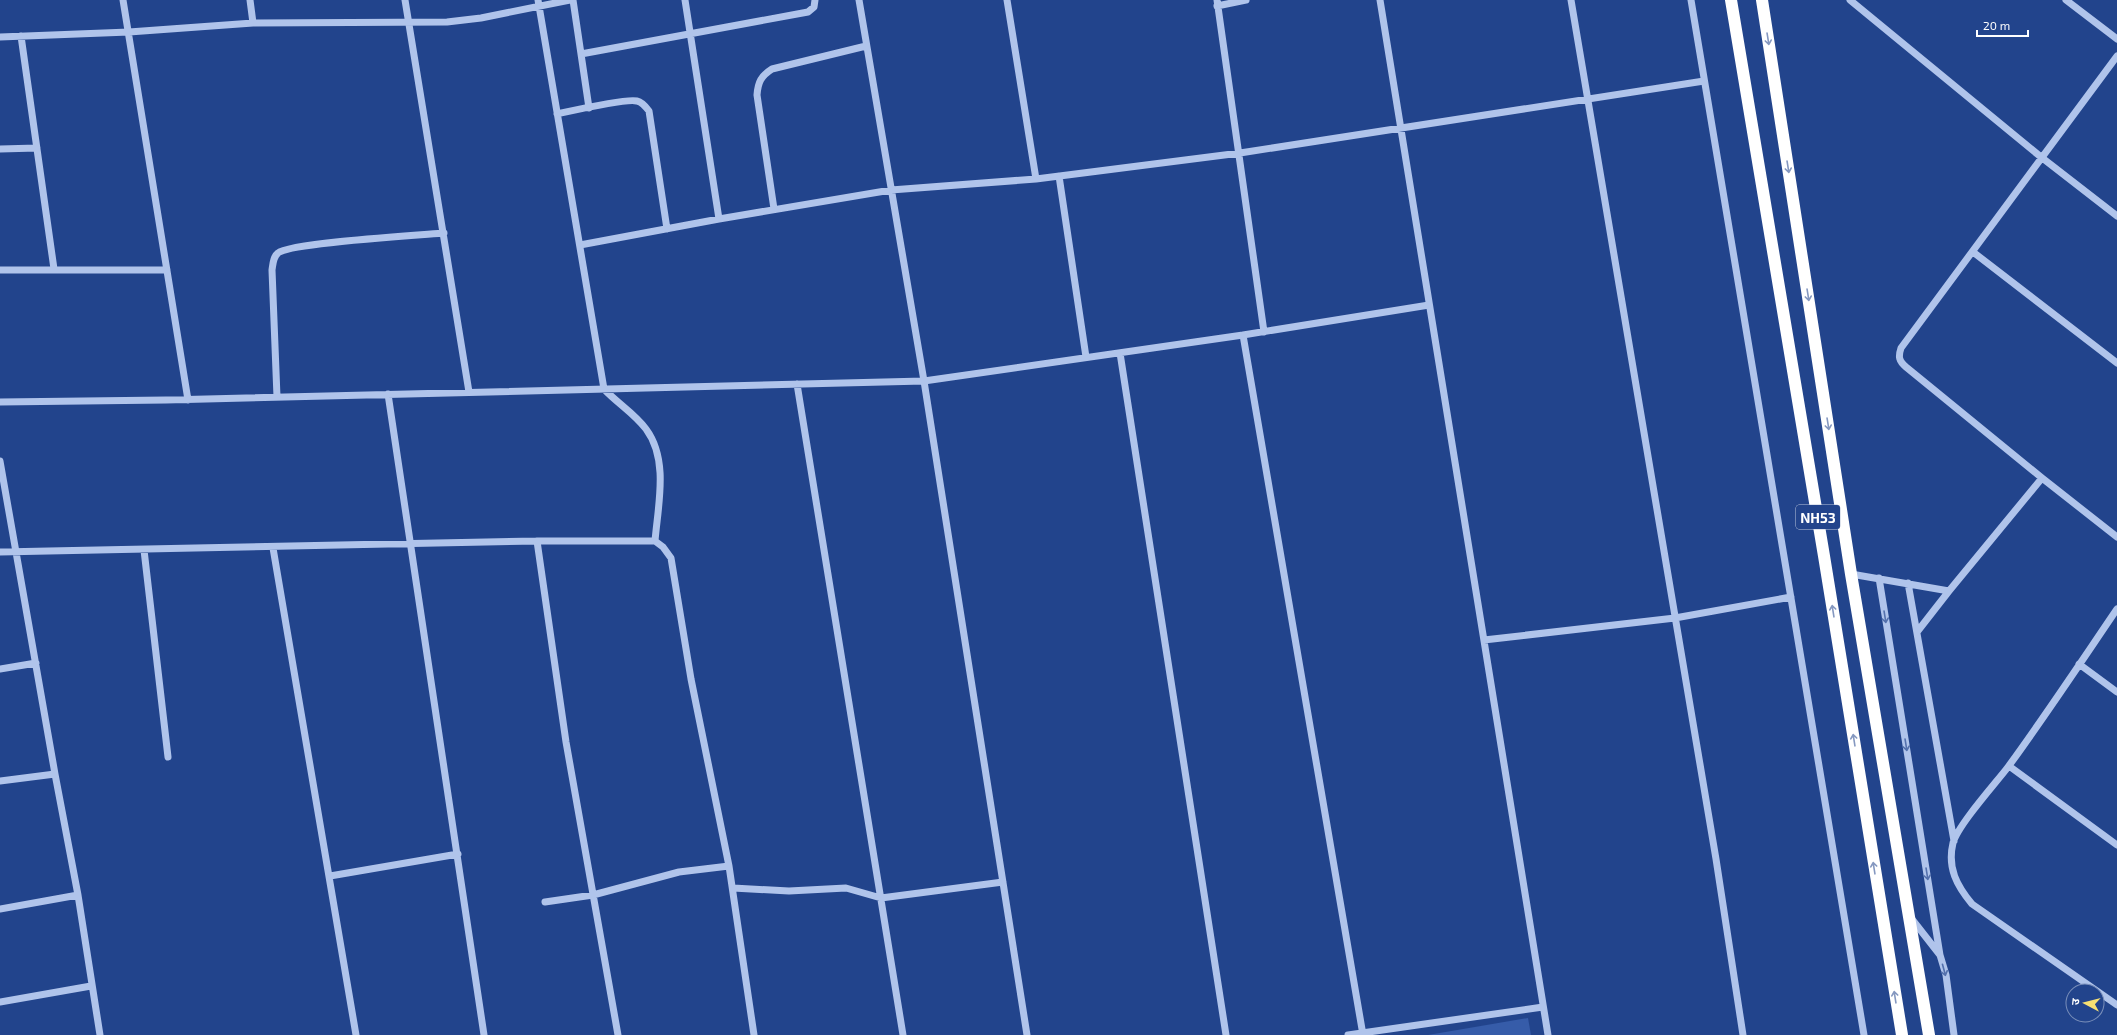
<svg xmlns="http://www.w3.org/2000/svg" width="2117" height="1035" font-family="'Exo 2','Noto Sans Devanagari',sans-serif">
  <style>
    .green { fill: #365ca9 }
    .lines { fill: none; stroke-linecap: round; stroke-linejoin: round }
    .minor { stroke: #b0c4eb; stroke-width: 7 }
    .highway { stroke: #fff; stroke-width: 12 }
    .oneway { stroke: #8598c0 }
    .oneway2 { stroke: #5471ad }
    .labels { text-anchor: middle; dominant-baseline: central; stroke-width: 3; stroke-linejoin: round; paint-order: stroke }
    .shield { fill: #22448c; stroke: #bdc7dc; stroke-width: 1 }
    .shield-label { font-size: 14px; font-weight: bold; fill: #fff }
  </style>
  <rect width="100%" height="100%" fill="#22448c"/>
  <!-- green -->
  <path class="green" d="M1528,1018L1531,1035H1428Z"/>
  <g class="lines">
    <!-- minor -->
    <path class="minor" d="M123,0L188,400
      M250,0L253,23
      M405,0L469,392
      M538,0L604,389C617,403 634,413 646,429C669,460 658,505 655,541
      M573,0L589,108
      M685,0L719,219
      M859,0L924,381L1027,1035
      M1007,0L1036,179
      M1217,0L1264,332
      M1380,0L1548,1035
      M1571,0L1716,859L1743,1035
      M1691,0L1864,1035
      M1850,0L2041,157L2117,216
      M2066,0L2117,39
      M1217,6L1246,0
      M21,36L54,269
      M0,37L129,32L253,23L447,22L481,18L570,0
      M581,54L808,12L814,7L815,0
      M2117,56L1901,348C1898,357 1899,361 1906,367L2042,478L2117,537
      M557,114C571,111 626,98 637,101C642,102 646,107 649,111L667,229
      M0,149L37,148
      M1059,176L1086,357
      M774,209L757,95C758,82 761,76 772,69L866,46
      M580,245L719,219L891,190L1036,179L1240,153L1704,81
      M1973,252L2117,363
      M0,270H167
      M1243,335L1363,1035
      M1120,353L1226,1035
      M797,384L903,1035
      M388,394L484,1035
      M277,397L272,270C273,264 273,257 278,253C289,243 420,235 444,233
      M0,402L166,400L924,381L1243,335L1429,305
      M0,461L55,774L78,895L100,1035
      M537,541L566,742L618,1035
      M273,548L356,1035
      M144,550L168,757
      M0,552L537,541H655L663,547L671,558L691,679L729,866L754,1035
      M1851,574L1949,591
      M1879,578L1940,955
      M1908,583L1954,841
      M2117,609C2081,662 2046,715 2008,767C1995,784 1958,825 1953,843C1947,868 1957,886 1972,904L2117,1005
      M1917,632L1949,591L2042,478
      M1484,640L1675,618L1791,597
      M2079,664L2117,692
      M0,669L36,663
      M2009,766L2117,845
      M0,781L55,774
      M330,876L458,854
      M733,888L789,891L846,888L881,898L1003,882
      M545,902L593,895L679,872L729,866
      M0,909L78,895
      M1911,918L1940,955L1946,975L1954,1035
      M0,1002L91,986
      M1348,1035L1543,1007"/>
    <!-- highway -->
    <path class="highway" d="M1731,0L1824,556L1902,1035
      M1762,0L1851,574L1929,1035"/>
  </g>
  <!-- one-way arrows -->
  <defs><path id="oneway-shaft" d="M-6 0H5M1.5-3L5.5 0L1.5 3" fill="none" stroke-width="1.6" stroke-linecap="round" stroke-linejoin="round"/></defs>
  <g class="oneway">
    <use href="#oneway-shaft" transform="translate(1768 39) rotate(81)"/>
    <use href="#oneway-shaft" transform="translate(1788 167) rotate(81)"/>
    <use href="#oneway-shaft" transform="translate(1808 295) rotate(81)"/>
    <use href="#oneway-shaft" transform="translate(1828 424) rotate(81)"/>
    <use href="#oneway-shaft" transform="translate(1833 611) rotate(-99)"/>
    <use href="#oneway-shaft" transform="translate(1854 740) rotate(-99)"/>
    <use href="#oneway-shaft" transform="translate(1874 868) rotate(-99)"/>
    <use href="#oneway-shaft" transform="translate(1895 997) rotate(-99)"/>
  </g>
  <g class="oneway2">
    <use href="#oneway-shaft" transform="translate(1885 617) rotate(81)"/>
    <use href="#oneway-shaft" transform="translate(1906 745) rotate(81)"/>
    <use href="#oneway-shaft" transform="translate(1927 874) rotate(81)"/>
    <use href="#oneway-shaft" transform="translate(1944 970) rotate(75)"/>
  </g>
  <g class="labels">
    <!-- shield labels -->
    <rect class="shield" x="1796" y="505" width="44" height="24" rx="3"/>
    <g class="shield-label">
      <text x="1818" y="517">NH53</text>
    </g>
  </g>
  <!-- north arrow -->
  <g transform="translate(2085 1003) rotate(277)"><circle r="19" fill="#22448c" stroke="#7a8fba"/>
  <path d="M0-3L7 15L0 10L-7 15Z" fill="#f7e072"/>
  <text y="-6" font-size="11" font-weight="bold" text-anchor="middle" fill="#ffffff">उ</text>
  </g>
  <!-- scale -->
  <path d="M1977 30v6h51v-6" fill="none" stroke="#ffffff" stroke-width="2"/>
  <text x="1983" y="30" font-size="12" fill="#ffffff" stroke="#22448c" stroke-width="3" paint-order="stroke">20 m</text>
</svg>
